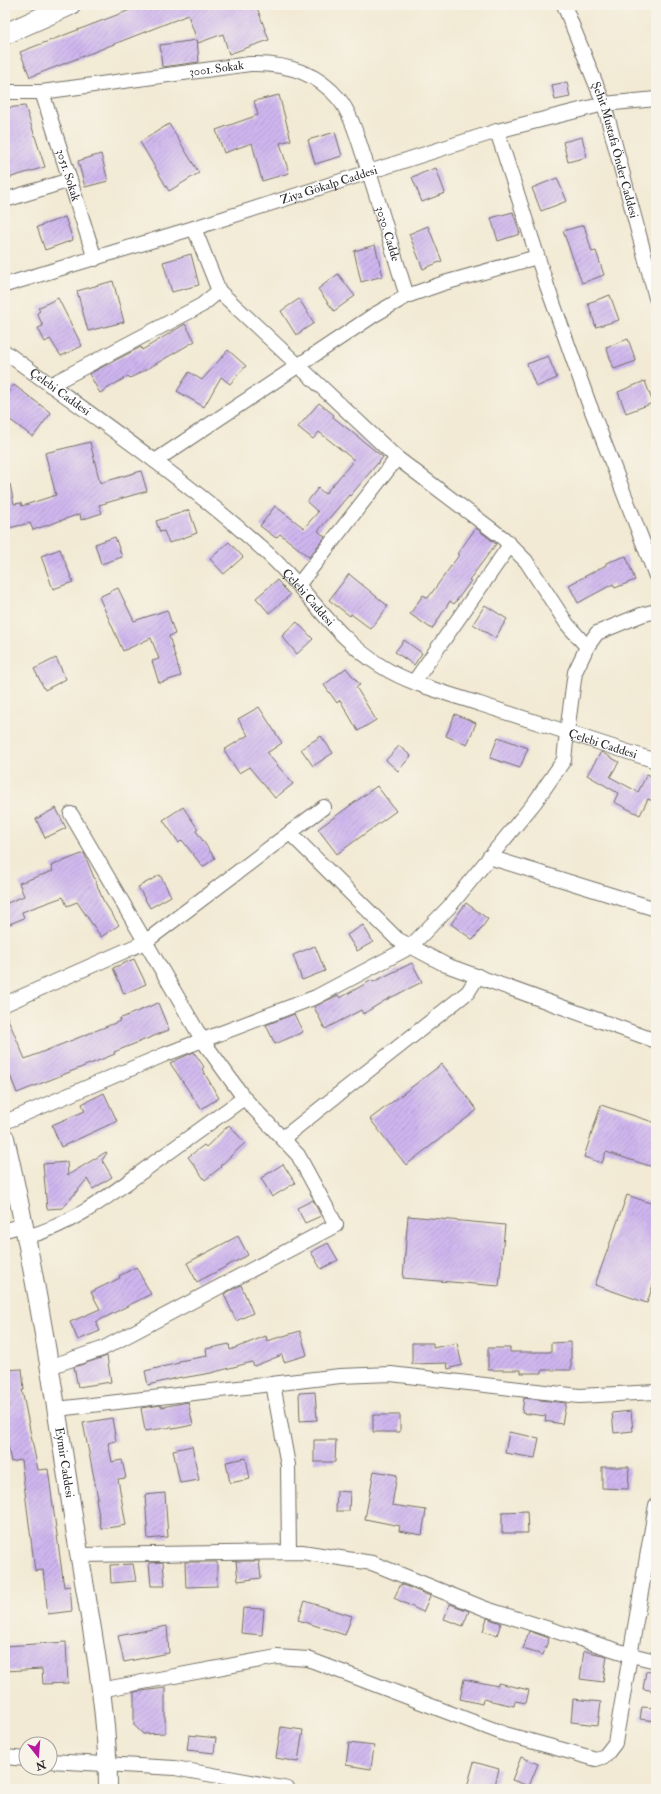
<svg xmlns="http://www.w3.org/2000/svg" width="661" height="1794" font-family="'IM FELL Double Pica',serif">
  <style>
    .building { fill: url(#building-hatch) }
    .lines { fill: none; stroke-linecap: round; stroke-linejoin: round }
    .minor-casing { stroke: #716e66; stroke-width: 16 }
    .major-casing { stroke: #716e66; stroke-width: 20 }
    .highway-casing { stroke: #716e66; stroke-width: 22 }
    .minor { stroke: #fff; stroke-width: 14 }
    .major { stroke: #fff; stroke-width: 18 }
    .highway { stroke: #fff; stroke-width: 20 }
    .labels { text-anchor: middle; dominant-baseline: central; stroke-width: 3; stroke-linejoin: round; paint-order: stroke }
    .street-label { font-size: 12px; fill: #2b2b2b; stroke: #f7f3e8 }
  </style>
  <defs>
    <pattern id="building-hatch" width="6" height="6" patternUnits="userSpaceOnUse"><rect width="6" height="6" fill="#cfb6ef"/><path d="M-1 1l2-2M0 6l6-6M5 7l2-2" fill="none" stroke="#a894c2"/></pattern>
  </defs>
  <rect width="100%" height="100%" fill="#f7f3e8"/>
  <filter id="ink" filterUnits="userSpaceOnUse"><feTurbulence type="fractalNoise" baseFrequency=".025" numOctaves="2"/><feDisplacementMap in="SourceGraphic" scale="8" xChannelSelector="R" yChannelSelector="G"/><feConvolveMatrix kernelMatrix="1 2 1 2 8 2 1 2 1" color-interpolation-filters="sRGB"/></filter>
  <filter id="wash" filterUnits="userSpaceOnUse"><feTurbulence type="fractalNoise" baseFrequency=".012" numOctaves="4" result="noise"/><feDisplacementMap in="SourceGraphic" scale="16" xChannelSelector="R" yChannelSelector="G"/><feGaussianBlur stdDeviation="0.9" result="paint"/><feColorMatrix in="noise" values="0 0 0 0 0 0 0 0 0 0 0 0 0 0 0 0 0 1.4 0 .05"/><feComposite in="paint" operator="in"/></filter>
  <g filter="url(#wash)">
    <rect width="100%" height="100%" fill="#f2ead4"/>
    <g id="blocks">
      <!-- building -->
      <path class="building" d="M143,5H256L269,40L229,54L223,34L198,43L188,15L30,77L20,52Z
        M197,40L199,62L162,67L160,45Z
        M567,82L570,97L555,100L552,85Z
        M279,95L291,140L280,143L289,173L262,181L252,143L224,153L216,130L258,115L254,101Z
        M25,106L45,167L5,179V108Z
        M169,124L199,173L169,191L140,142Z
        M335,132L342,156L315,164L308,140Z
        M582,137L587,157L568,162L563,142Z
        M101,154L108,181L85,187L78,161Z
        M436,168L445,193L422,202L412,177Z
        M557,178L567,201L541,211L532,188Z
        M513,212L520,234L498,241L491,218Z
        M65,217L73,240L45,250L37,227Z
        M584,225L592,252L596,251L604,275L582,283L563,231Z
        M428,226L442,261L423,269L409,234Z
        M375,245L383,276L361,282L354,251Z
        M191,254L199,285L172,292L163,262Z
        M338,274L355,296L334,311L318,289Z
        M113,281L124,322L88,331L77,291Z
        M610,295L619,320L596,327L588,303Z
        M58,298L82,346L61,356L50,339L45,342L38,328L43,326L37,313L40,311L38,308Z
        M299,299L314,323L296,335L281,311Z
        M185,324L195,341L147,369L130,378L128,376L100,393L89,374L141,347L142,350Z
        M628,339L636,361L614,369L606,347Z
        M228,350L246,366L230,384L221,377L204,407L177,391L189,372L202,380Z
        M548,356L557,378L536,387L527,364Z
        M645,381L653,403L626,413L618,392Z
        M14,385L51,413L33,437L5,416V396Z
        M319,403L334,415L333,417L383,457L350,496L349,495L318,531L325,537L309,557L280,534L276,538L260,526L275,506L304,528L318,512L307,502L318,488L325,494L354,460L319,432L313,439L298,427Z
        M90,442L100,483L141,471L147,491L99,505L102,513L81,520L80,514L33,530L30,523L5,529V484H10L14,504L21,503L22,506L56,495L45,453Z
        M189,510L197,533L169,543L164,531L160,532L156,521Z
        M476,528L496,544L469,580L471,581L454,604L450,601L432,629L410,614L423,595L428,598L459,555L457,554Z
        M115,537L122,557L101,564L95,544Z
        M229,542L243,557L224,574L210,559Z
        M60,549L73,582L53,589L41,556Z
        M626,556L635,580L615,588L613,584L578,603L569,585L606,565V563Z
        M349,574L388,606L371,629L351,614L350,616L329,600Z
        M277,580L290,595L269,613L256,598Z
        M118,588L134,621L167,610L175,634L169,636L181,676L159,683L152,661L159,659L151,638L123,651L99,597Z
        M485,605L507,619L495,638L473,624Z
        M297,622L313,639L297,654L282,636Z
        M404,640L422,653L414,665L395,652Z
        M56,658L66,679L45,690L34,669Z
        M346,668L360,685L356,687L376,720L358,731L340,700L337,703L324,685Z
        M259,707L282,743L267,753L293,784L275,798L249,767L239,773L224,750L248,735L238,719Z
        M455,714L476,723L467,745L446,736Z
        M321,736L333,753L313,766L301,749Z
        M498,737L528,748L520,768L490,758Z
        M399,746L411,756L398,771L386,760Z
        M601,752L619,762L610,777L638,792L647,774L656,778V794L653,801L648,799L640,815L614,802L618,793L587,775Z
        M377,786L396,811L337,854L318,829Z
        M183,807L198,829L196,831L215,858L203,867L182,840L179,843L163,820Z
        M56,808L66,828L45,838L36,819Z
        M84,853L103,900L119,925L101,937L77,902L67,906L63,897L22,912L24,918L5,926V904L24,896L19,883L53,871L51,866Z
        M160,875L171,896L150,908L138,887Z
        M466,903L488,919L473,940L451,924Z
        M363,925L373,942L357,951L347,935Z
        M315,946L325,971L302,980L293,955Z
        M134,959L146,984L124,994L113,968Z
        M412,963L422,982L384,1001L363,1014L361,1010L325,1029L314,1007L338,995L340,998L372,980L373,982Z
        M158,1003L169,1030L114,1052L115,1054L17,1093L5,1063V1012L25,1059L120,1021L119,1019Z
        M294,1014L303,1032L275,1044L266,1025Z
        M194,1052L204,1067L202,1069L219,1098L201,1109L170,1063Z
        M442,1064L477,1110L406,1165L370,1119Z
        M104,1093L117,1121L61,1147L52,1125L85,1111L82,1104Z
        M601,1105L656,1123V1168L606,1152L602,1163L584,1157Z
        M229,1125L245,1143L220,1166L221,1167L205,1180L188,1157L204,1145L206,1147Z
        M106,1152L107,1153L102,1160L112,1177L93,1189L87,1179L63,1208L47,1209L43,1164L67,1162L68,1175Z
        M283,1164L295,1183L272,1197L261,1178Z
        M627,1195L656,1205V1276L647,1303L595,1285Z
        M313,1200L321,1216L305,1223L297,1208Z
        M408,1216L505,1225L499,1286L403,1278Z
        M238,1236L248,1255L197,1282L187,1263Z
        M328,1243L338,1260L321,1269L311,1252Z
        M136,1267L151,1294L96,1322L100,1331L78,1340L70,1322L100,1309L91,1292L120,1278L119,1276Z
        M241,1285L253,1313L236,1321L224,1294Z
        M300,1331L307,1355L284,1362L282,1355L254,1366L252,1362L211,1373L182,1378L181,1377L148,1385L145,1371L179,1363V1361L207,1356L206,1349L229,1344L230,1350L266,1336L267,1341Z
        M571,1342V1370H542V1373H521V1370H488V1348H510V1352H551V1343Z
        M412,1343H433V1348L457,1343L462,1365L448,1369L447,1363L412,1364Z
        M107,1356L111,1382L78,1387L74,1367Z
        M22,1369L24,1390H22L38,1470L48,1469L64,1587L70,1586L72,1611L48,1614L43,1570L35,1571L21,1460L11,1462L5,1429V1370Z
        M315,1392L317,1420L300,1421L299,1393Z
        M524,1398L566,1403L562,1424L545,1421L546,1416L522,1413Z
        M188,1402L193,1425L173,1429L172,1427L145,1431L141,1408L161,1405L162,1407Z
        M631,1411L633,1431L614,1433L612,1413Z
        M373,1415H400V1432H373Z
        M112,1418L116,1441L108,1443L112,1462L122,1460L126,1478L118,1479L126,1525L101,1529L96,1498H98L83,1423Z
        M509,1432L539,1438L535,1458L505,1453Z
        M314,1440H336L335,1462H314Z
        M192,1446L199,1480L180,1483L173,1450Z
        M246,1458L250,1479L230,1483L226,1462Z
        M602,1467H629L628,1489L602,1488Z
        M374,1471L397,1475L392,1505L426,1510L422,1535L399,1531L400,1526L365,1519Z
        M337,1491L350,1492L349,1511H336Z
        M165,1493L168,1537L148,1539L145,1495Z
        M527,1511L528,1533H502V1512Z
        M236,1561H259L261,1578L238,1581Z
        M163,1562L165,1586H151L149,1563Z
        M185,1562H217V1586L186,1587Z
        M133,1564L136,1581L111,1583L110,1565Z
        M401,1584L430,1596L423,1612L394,1598Z
        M305,1601L352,1616L345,1635L298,1620Z
        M450,1604L469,1611L463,1626L444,1619Z
        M243,1608L264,1609L262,1635L241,1633Z
        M487,1618L501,1623L497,1635L483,1631Z
        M167,1626L169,1653L124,1662L118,1636Z
        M529,1631L549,1638L543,1655L523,1649Z
        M66,1642L68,1683L43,1684L42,1669L5,1671V1646Z
        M584,1651L607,1656L603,1682L580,1679Z
        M646,1671L656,1673V1691L643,1689Z
        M464,1679L498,1686V1683L529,1690L526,1703L515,1701L514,1706L483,1699L482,1704L460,1699Z
        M165,1688V1733L143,1734L134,1725V1692Z
        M573,1699L601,1702L598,1725L571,1722Z
        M642,1707L656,1708V1721L640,1719Z
        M281,1727L303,1730L298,1762L276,1758Z
        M189,1735L216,1738L214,1753L187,1750Z
        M349,1743L374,1746L371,1769L346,1765Z
        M521,1757L538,1764L529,1786L512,1780Z
        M474,1762L499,1769L494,1789H474L467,1787Z"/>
    </g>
  </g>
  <g filter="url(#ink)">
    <use href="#blocks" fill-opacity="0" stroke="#716e66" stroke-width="1"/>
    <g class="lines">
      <defs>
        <g id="minor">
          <path id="s1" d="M564,5L604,104L656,298"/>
          <path id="s2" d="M5,92H42L71,88L250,64C284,63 316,71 339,99C351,114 357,136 363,154C379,201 392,249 407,296"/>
          <path id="s3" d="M42,92L95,259"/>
          <path d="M497,131L547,286L588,401L656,576"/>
          <path d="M5,200L70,180"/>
          <path d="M194,228L219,291L397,458L503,538L526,561L567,624L587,647"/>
          <path id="s4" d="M5,285L194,228L497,131L604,104L656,99"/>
          <path id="s5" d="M5,352C94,417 186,479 267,553C307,589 335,638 381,666C411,685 447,693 480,704C539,723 597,742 656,761"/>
          <path d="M50,385L202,305L219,291"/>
          <path d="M155,461L374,315L407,296L444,283L537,257"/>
          <path d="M299,584L397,458"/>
          <path d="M414,682L510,545"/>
          <path d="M290,833L397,939L446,965L656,1041"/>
          <path d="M489,857L656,909"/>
          <path d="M5,1004L145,942L324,807"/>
          <path d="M5,1122L166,1054L316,997L410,947L449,907L535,802L564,760L567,732L575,672L587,647L597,633L641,615L656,611"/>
          <path d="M283,1138L468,992L478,976"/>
          <path d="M5,1230L24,1225"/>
          <path d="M26,1237C72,1225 110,1195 147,1168C180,1144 212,1121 244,1098"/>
          <path d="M49,1367L102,1349L336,1225L298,1155L244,1098L203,1041L71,814"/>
          <path d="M273,1384L288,1465L289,1552"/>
          <path d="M57,1409L340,1376L391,1374L579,1396L656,1392"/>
          <path d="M79,1555L302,1552L372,1563L486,1609L631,1655L656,1661"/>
          <path d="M100,1690L277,1657L308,1659L505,1734L596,1759L605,1756L615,1743L656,1505"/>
          <path d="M5,1757L26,1759"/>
          <path d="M50,1761L175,1768L288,1789"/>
        </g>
        <g id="major">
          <path id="s6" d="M5,1138C35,1267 55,1398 75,1529C89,1614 108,1704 108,1789"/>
        </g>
        <path id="highway" d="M5,34L70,5"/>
      </defs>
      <!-- minor casing -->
      <use href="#minor" class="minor-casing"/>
      <!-- major casing -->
      <use href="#major" class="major-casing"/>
      <!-- highway casing -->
      <use href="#highway" class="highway-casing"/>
      <!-- minor -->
      <use href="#minor" class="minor"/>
      <!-- major -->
      <use href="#major" class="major"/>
      <!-- highway -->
      <use href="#highway" class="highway"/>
    </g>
  </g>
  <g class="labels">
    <!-- street labels -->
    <g class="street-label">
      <text stroke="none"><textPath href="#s2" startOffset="213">3001. Sokak</textPath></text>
      <text stroke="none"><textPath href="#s1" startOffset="154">Şehit Mustafa Önder Caddesi</textPath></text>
      <text stroke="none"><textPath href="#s3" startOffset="87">3051. Sokak</textPath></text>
      <text stroke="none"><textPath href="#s4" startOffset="339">Ziya Gökalp Caddesi</textPath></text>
      <text stroke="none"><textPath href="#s2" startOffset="490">3030. Cadde</textPath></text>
      <text stroke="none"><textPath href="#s5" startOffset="68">Çelebi Caddesi</textPath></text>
      <text stroke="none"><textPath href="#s5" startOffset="391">Çelebi Caddesi</textPath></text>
      <text stroke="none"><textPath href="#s5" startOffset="727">Çelebi Caddesi</textPath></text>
      <text stroke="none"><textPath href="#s6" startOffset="330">Eymir Caddesi</textPath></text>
    </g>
  </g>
  <!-- margin -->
  <rect width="661" height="1794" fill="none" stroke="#f7f3e8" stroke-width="20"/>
  <!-- north arrow -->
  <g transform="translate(38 1756) rotate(163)"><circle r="19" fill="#f7f3e8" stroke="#a5a39c"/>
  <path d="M0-3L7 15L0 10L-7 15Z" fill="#b5179e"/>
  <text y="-6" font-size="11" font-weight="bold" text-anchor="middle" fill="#2b2b2b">N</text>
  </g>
</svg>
